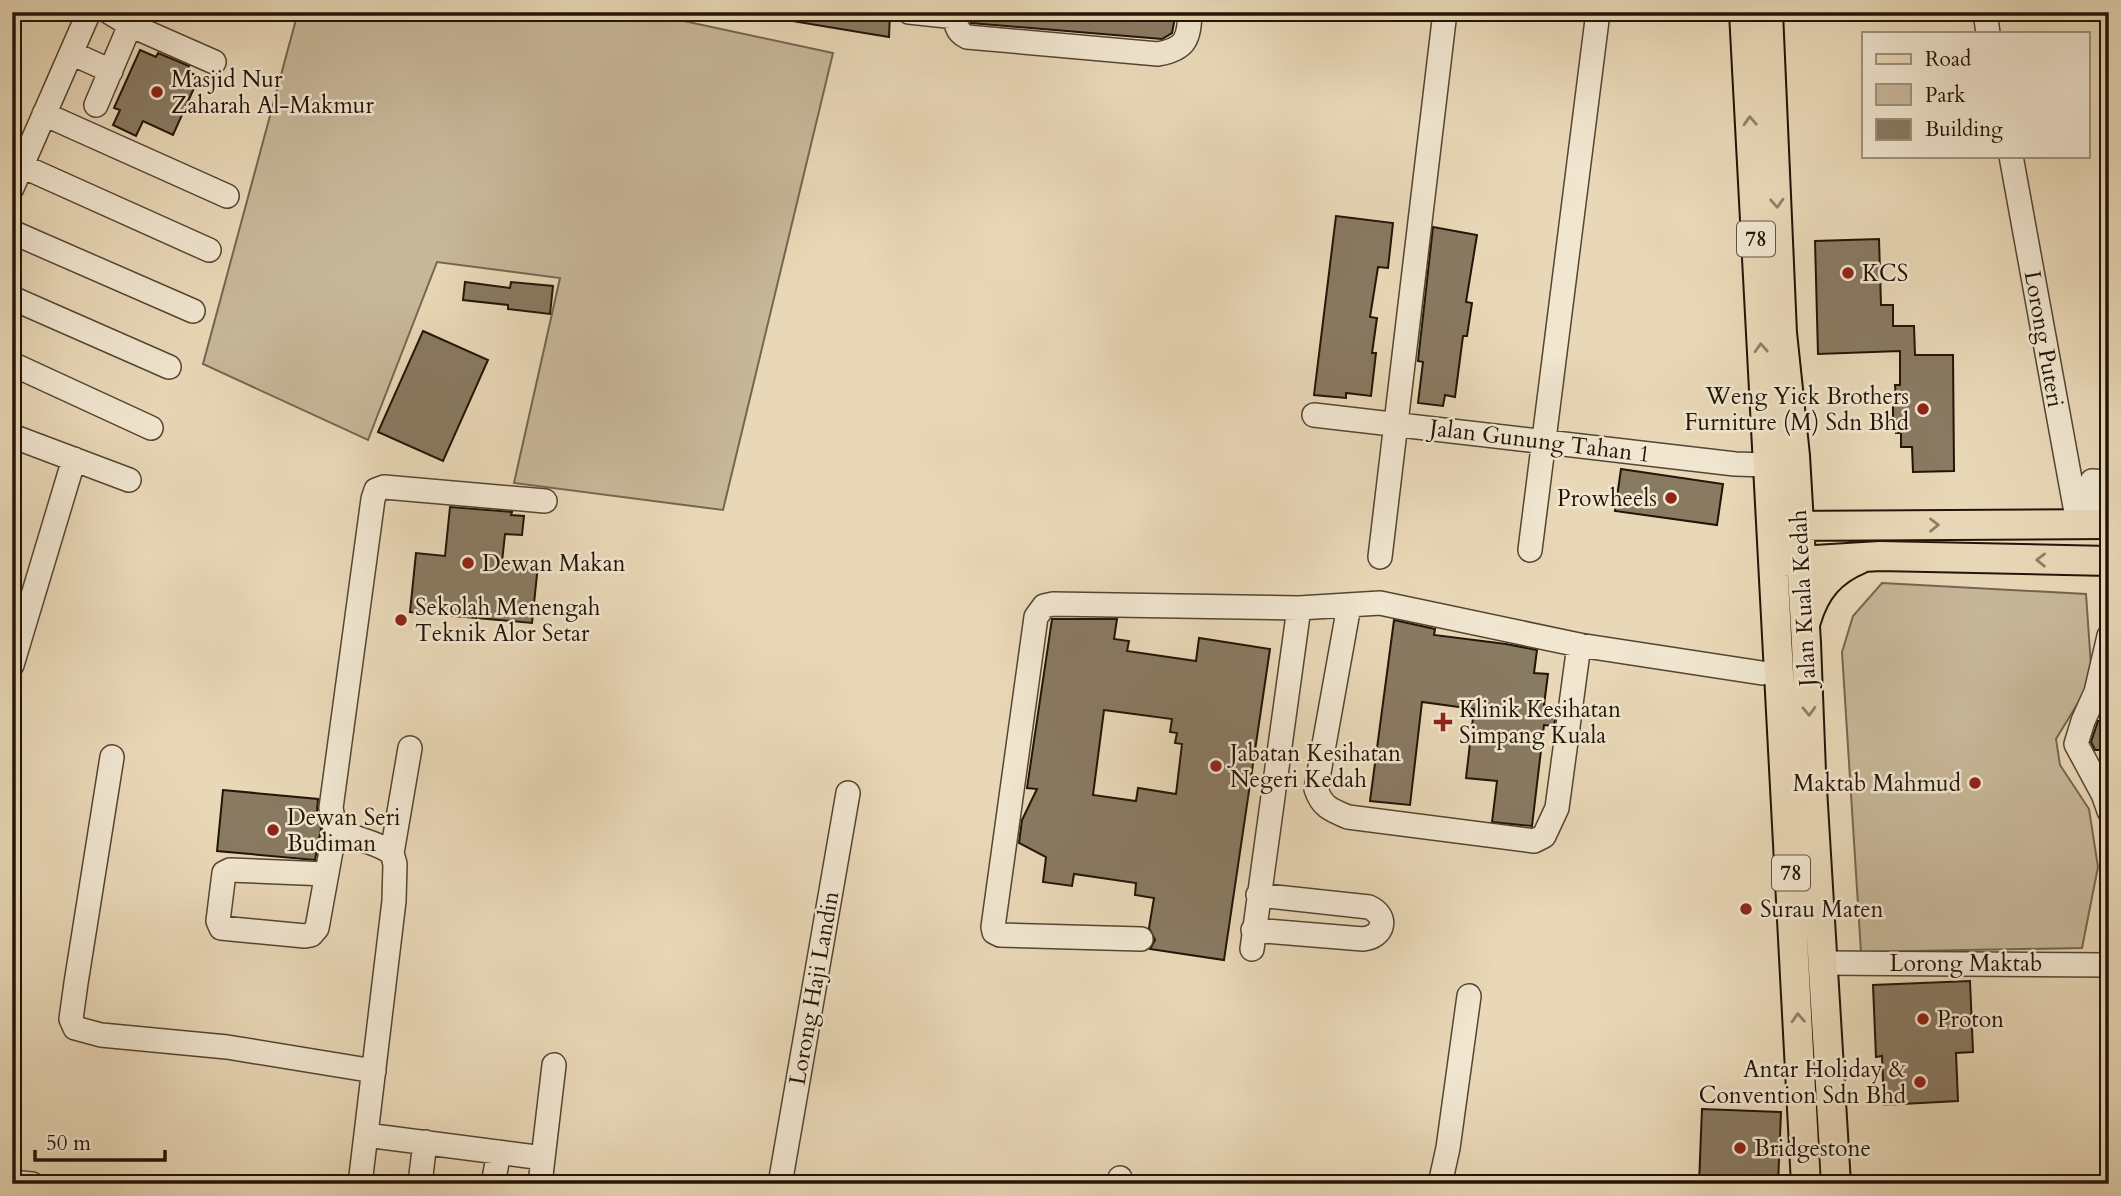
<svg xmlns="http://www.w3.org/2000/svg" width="2121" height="1196" font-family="Cardo,serif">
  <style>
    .green { fill: #c7b799; stroke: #746650; stroke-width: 2 }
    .building { fill: #897a62; stroke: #221406; stroke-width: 2; fill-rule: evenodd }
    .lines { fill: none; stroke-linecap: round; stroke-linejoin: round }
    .minor-casing { stroke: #544532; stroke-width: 26 }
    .major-casing { stroke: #221406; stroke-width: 32 }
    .minor { stroke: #f1e6d0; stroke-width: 23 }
    .major { stroke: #e9d8b7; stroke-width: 28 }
    .oneway { stroke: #8f8067 }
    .poi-dot { fill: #8f2418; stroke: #f1e6d0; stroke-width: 2.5 }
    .labels { text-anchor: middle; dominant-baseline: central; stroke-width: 5; stroke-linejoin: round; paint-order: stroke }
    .shield { fill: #f1e6d0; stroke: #605343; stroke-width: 2 }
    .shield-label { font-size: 21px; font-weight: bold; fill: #221406 }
    .poi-label { font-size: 23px; fill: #221406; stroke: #f1e6d0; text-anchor: start }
    .street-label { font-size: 23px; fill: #221406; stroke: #f1e6d0 }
  </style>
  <rect width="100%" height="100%" fill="#e9d8b7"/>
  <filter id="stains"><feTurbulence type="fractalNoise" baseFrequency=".00286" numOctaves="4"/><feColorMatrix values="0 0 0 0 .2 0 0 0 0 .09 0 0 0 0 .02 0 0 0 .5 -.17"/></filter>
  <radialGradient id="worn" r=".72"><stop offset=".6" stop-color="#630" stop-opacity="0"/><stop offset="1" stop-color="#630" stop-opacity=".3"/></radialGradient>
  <!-- green -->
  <path class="green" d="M298,12H642L833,53L723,510L514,483L560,278L437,262L368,440L203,364Z
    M1882,583L2086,594L2092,680L2056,739L2060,765L2089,809L2098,867L2082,948L1861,952L1842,652L1853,616Z"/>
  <!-- building -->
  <path class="building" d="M787,12H890L889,37L786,20Z
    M970,12H1176L1172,33L1162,39L971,23Z
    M140,50L156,57L158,53L189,66L187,71L199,77L173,135L143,121L136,136L113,125L120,110L114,108Z
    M1336,216L1393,223L1388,268L1378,267L1370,317L1377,318L1372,353H1376L1371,396L1346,393V398L1314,395Z
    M1433,227L1477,235L1466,302L1472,303L1467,336H1463L1455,397L1445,395L1443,406L1418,403L1423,362L1418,361Z
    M1879,239L1881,305H1893V326H1914L1915,355H1953L1954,471L1913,472L1912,447H1901V433H1896V420H1893V398H1896L1895,385H1900V351L1818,354L1815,241Z
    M465,282L510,288L511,282L553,286L550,314L508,309V305L463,300Z
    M423,331L488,360L443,461L378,432Z
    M1621,469L1723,484L1717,525L1615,511Z
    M450,507L512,512L511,515L524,516L522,535L505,534L502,562L538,565L532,623L410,612L416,553L445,556Z
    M1052,619H1117L1114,639L1129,641L1127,651L1196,661L1199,638L1270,649L1224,960L1150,949L1155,940L1149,928L1154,898L1135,895L1136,883L1074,874L1072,886L1043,882L1046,857L1019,843L1022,820L1037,789L1027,788ZM1104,710L1172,719L1170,732L1177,733L1175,743L1182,744L1176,794L1138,788L1136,801L1093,795Z
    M1394,620L1435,629L1434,635L1506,644L1537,650L1534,673L1548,674L1544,705L1557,707L1554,726L1544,725L1532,826L1492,822L1497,781L1466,778L1474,709L1422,702L1410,805L1370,801Z
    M2098,721H2109V750H2095L2091,742Z
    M223,790L318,799L317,811L321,829L315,860L217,851Z
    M1970,981L1973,1052L1956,1053L1958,1101L1884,1105L1882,1056L1876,1057L1873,985Z
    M1702,1109L1781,1112L1778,1184H1699Z"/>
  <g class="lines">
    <defs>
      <path id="minor" d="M109,12L130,25L214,62
        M909,12L956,17
        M956,12C955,23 956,32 967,37L1158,54C1186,49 1189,39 1190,12
        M1985,12L1988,33
        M71,53L111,71
        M96,105L130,25
        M44,114L227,196
        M2011,156L2078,523
        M22,166L209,250
        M12,188L89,12
        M12,232L193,311
        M12,298L169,367
        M12,364L151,428
        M1314,415L1735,464L1767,465
        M12,436L129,480
        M2091,523L2092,481L2109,482
        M1530,550L1598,12
        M1380,557L1445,12
        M1349,606L1316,789C1322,807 1331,810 1348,817L1534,841L1544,836L1557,808L1579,645
        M2109,636L2096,692L2083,721L2076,744L2103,794L2109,811
        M12,665L74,459
        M112,757L76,983L71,1019L75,1028L101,1035L227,1047L374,1071
        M392,853L410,748
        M326,874L230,870L224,873L218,921L221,928L305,936L311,935L317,928L335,829
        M1253,930L1363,939C1384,937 1389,916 1369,907L1258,895
        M1141,939L1000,935L994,932L993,927L1036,617L1044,606L1053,604L1299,608L1380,603L1579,645L1762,673
        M1252,949L1299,608
        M1822,963L2109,965
        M366,1135L543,1158
        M425,1142L421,1175V1180L426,1184
        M1120,1178L1122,1184
        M12,1182L32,1184
        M360,1184L394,901L395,864L392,853C375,841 353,839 335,829L331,808L373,499L376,490L384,487L545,501
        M493,1184L499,1152
        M540,1184L554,1065
        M780,1184L848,793
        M1440,1184L1448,1148L1469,996"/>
      <path id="major" d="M1744,12L1806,1184
        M1768,12L1782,333L1795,456L1806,643L1811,772L1836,1184
        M1781,526L2109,524
        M1783,562L1880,556L2109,561
        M1806,621C1815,590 1831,571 1860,559"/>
    </defs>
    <!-- minor casing -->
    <use href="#minor" class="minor-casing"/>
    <!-- major casing -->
    <use href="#major" class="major-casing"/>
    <!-- minor -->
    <use href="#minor" class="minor"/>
    <!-- major -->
    <use href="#major" class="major"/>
  </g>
  <!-- one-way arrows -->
  <defs><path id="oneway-chevron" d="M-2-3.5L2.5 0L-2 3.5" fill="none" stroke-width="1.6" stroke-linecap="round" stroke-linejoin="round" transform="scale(1.75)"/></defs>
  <g class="oneway">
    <use href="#oneway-chevron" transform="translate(1750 121) rotate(-93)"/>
    <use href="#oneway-chevron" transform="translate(1777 203) rotate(87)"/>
    <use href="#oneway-chevron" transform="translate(1761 348) rotate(-93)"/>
    <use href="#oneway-chevron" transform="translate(1934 525) rotate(-1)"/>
    <use href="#oneway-chevron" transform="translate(2041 560) rotate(-179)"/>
    <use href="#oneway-chevron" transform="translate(1809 711) rotate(88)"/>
    <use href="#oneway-chevron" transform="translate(1798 1018) rotate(-93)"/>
  </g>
  <!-- markers -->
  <g class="poi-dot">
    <circle cx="157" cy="92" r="7"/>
    <circle cx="1848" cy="273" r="7"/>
    <circle cx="1923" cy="409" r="7"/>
    <circle cx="1671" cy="498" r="7"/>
    <circle cx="468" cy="563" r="7"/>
    <circle cx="401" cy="620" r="7"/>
    <path d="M1439.5 711.5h7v7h7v7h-7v7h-7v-7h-7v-7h7z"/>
    <circle cx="1216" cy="766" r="7"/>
    <circle cx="1975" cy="783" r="7"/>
    <circle cx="273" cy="830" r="7"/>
    <circle cx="1746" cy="909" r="7"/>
    <circle cx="1923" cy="1019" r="7"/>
    <circle cx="1920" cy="1082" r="7"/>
    <circle cx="1740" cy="1148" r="7"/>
  </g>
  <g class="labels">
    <!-- shield labels -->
    <g class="shield">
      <rect x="1737" y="221.5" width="38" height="35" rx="5"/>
      <rect x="1772" y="855.5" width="38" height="35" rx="5"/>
    </g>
    <g class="shield-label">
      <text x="1756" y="239">78</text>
      <text x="1791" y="873">78</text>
    </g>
    <!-- poi labels -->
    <g class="poi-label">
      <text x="171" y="79">Masjid Nur<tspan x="171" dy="26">Zaharah Al-Makmur</tspan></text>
      <text x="1862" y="273">KCS</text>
      <text x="1909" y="396" text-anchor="end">Weng Yick Brothers<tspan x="1909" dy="26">Furniture (M) Sdn Bhd</tspan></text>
      <text x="1657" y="498" text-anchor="end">Prowheels</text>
      <text x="482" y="563">Dewan Makan</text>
      <text x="415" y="607">Sekolah Menengah<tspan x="415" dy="26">Teknik Alor Setar</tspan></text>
      <text x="1459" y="709">Klinik Kesihatan<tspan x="1459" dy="26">Simpang Kuala</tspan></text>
      <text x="1230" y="753">Jabatan Kesihatan<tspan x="1230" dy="26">Negeri Kedah</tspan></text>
      <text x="1961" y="783" text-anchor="end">Maktab Mahmud</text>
      <text x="287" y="817">Dewan Seri<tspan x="287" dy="26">Budiman</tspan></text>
      <text x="1760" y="909">Surau Maten</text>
      <text x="1937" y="1019">Proton</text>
      <text x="1906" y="1069" text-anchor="end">Antar Holiday &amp;<tspan x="1906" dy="26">Convention Sdn Bhd</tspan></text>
      <text x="1754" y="1148">Bridgestone</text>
    </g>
    <!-- street labels -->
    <g class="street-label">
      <text transform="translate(2044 339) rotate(80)">Lorong Puteri</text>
      <text transform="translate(1540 441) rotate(7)">Jalan Gunung Tahan 1</text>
      <text transform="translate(1803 598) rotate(-93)">Jalan Kuala Kedah</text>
      <text x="1966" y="963">Lorong Maktab</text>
      <text transform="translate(814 988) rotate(-80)">Lorong Haji Landin</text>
    </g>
  </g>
  <!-- margin -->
  <rect width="2121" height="1196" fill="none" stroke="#e9d8b7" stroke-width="42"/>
  <rect x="14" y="14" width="2093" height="1168" fill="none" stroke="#221406" stroke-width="3.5"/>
  <rect x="21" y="21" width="2079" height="1154" fill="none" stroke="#221406" stroke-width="2"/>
  <!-- legend -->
  <rect x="1862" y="32" width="228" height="126" fill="#f1e6d0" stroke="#9e927f" stroke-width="2"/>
  <rect x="1876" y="54" width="35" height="10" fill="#e9d8b7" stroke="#9e927f" stroke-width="2"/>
  <text x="1925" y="66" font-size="21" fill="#221406">Road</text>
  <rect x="1876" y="84" width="35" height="21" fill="#c7b799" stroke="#9e927f" stroke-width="2"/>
  <text x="1925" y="102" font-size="21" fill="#221406">Park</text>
  <rect x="1876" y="119" width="35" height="21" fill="#897a62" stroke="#9e927f" stroke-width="2"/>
  <text x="1925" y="136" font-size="21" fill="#221406">Building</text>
  <!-- scale -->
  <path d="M35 1150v10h130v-10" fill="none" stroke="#221406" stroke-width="3.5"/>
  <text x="46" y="1150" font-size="21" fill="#221406" stroke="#f1e6d0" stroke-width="5" paint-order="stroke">50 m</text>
  <rect width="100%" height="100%" filter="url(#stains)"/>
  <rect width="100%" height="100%" fill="url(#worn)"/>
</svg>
